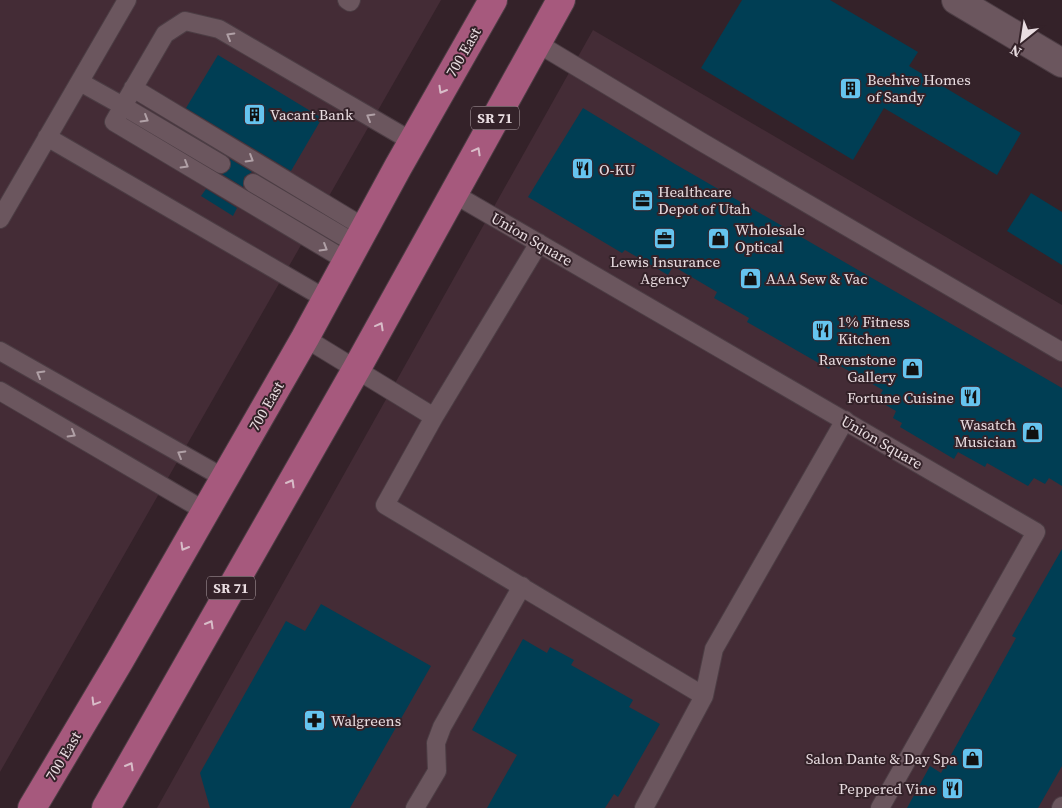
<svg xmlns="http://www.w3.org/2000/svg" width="1062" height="808" font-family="'Source Serif 4',serif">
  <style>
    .built { fill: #442c36 }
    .building { fill: #003e54 }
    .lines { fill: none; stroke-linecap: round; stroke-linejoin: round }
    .lane-casing { stroke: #4c3d44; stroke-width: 20 }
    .street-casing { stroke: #4c3d44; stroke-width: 30 }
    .primary-casing { stroke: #4c3d44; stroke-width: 30 }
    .lane { stroke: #6b565e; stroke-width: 18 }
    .street { stroke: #6b565e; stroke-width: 28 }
    .primary { stroke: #a6597d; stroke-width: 28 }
    .oneway { stroke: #b0a0a6 }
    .oneway2 { stroke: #d8bcc8 }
    .labels { text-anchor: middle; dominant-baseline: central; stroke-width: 4; stroke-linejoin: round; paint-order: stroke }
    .shield { fill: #342229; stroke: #b3a5aa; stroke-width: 1 }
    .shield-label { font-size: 14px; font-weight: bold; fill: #e9dde1 }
    .street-label { font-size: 15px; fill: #e9dde1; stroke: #342229 }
    .poi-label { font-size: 15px; fill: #e9dde1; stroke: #342229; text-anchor: start }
  </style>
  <rect width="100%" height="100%" fill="#342229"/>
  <!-- built -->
  <path class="built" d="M0,0H441L0,772Z
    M593,30L1062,305V808H157Z"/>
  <!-- building -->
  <path class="building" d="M742,0H830L918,52L909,66L1021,133L997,175L884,108L853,160L701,68Z
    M218,55L322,118L291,171L186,108Z
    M583,108L675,164L1062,388V486L1049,478L1045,484L1034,478L1028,486L987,463L985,467L958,452L954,459L900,427L902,423L893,418L896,411L877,400L883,390L833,362L829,369L747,322L749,318L714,298L717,292L673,266L668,275L625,250L622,253L528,197Z
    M230,159L252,172L244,177L243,187L222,174L230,169Z
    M206,189L237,208L233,216L201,196Z
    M1031,193L1062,212V265L1007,231Z
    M1062,549V766L1038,808H907L930,766L941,773L1016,638L1012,636Z
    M321,604L431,666L350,808H210L200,773L286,621L305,631Z
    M523,639L547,653L550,647L574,660L571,665L633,700L629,707L660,724L618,797L614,794L605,808H487L517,755L472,730Z"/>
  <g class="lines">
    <defs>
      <path id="lane" d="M347,0L350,2L351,0
        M537,43L700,141L1062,352
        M80,82L123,106L114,122L347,261
        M133,88L365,228
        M47,137L326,299
        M221,164L123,106L165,34L185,21L219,29L413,142
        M253,183L356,244
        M454,194L1036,532L880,808
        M0,219L127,0
        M539,243L434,417L385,505L704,696
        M305,338L434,417
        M0,351L224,478
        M0,391L205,511
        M415,808L437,771L436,743L442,727L522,586
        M644,808L704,696L714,649L845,420
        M1061,808L1062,806"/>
      <path id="street" d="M956,0L1062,63"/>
      <path id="primary" d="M32,808L120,660L305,338L398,167L493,0
        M106,808L357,368L561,0"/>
    </defs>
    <!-- lane casing -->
    <use href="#lane" class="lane-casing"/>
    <!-- street casing -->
    <use href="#street" class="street-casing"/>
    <!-- primary casing -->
    <use href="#primary" class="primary-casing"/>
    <!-- lane -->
    <use href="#lane" class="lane"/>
    <!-- street -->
    <use href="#street" class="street"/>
    <!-- primary -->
    <use href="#primary" class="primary"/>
  </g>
  <!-- one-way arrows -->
  <defs><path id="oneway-chevron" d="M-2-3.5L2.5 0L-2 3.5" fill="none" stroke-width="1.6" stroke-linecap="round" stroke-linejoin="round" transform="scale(1.25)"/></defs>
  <g class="oneway">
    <use href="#oneway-chevron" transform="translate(230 36) rotate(-150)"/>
    <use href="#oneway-chevron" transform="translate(370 117) rotate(-150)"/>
    <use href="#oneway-chevron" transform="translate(145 119) rotate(31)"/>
    <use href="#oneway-chevron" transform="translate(250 159) rotate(31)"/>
    <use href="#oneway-chevron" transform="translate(185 165) rotate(31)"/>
    <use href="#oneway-chevron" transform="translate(324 248) rotate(31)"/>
    <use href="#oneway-chevron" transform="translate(40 374) rotate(-150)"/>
    <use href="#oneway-chevron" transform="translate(72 434) rotate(30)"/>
    <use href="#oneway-chevron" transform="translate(181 454) rotate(-150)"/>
  </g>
  <g class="oneway2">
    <use href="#oneway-chevron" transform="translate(442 90) rotate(120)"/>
    <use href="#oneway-chevron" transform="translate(477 151) rotate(-61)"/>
    <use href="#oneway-chevron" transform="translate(380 326) rotate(-61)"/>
    <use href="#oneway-chevron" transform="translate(291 483) rotate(-60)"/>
    <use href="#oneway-chevron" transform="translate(184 547) rotate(120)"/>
    <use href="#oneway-chevron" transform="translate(210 624) rotate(-60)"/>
    <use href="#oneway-chevron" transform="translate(95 702) rotate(121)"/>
    <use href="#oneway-chevron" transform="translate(130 766) rotate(-60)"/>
  </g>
  <!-- icons -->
  <defs>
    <symbol id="building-square" viewBox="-11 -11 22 22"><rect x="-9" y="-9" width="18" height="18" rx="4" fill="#66c4ef" stroke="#342229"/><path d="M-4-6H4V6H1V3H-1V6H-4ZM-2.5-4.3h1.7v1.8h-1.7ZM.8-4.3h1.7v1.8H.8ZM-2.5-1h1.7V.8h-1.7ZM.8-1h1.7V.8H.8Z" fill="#111"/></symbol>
    <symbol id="restaurant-square" viewBox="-11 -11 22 22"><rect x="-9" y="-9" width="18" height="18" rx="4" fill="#66c4ef" stroke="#342229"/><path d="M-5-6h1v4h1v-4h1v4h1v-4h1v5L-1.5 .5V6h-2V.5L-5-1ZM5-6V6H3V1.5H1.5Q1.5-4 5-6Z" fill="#111"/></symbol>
    <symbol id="office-square" viewBox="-11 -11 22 22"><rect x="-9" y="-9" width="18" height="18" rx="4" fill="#66c4ef" stroke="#342229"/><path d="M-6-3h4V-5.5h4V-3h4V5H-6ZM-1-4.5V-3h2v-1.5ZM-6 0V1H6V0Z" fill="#111"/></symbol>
    <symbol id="shop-square" viewBox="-11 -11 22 22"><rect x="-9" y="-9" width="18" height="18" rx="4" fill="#66c4ef" stroke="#342229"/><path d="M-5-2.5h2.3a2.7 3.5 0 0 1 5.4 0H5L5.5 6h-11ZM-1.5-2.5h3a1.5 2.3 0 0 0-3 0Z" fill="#111"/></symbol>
    <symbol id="pharmacy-square" viewBox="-11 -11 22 22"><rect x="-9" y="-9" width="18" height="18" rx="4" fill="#66c4ef" stroke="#342229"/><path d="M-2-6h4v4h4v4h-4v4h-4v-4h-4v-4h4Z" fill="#111"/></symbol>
  </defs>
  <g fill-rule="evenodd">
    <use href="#building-square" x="838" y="76" width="25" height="25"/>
    <use href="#building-square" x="242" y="102" width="25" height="25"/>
    <use href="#restaurant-square" x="570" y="156" width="25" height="25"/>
    <use href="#office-square" x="630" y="188" width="25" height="25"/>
    <use href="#office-square" x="652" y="226" width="25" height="25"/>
    <use href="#shop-square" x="706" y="226" width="25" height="25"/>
    <use href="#shop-square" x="738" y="266" width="25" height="25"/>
    <use href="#restaurant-square" x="810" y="318" width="25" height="25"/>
    <use href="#shop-square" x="900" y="356" width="25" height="25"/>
    <use href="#restaurant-square" x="958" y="384" width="25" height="25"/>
    <use href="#shop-square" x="1020" y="420" width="25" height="25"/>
    <use href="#pharmacy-square" x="302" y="708" width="25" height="25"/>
    <use href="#shop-square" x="960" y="746" width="25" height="25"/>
    <use href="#restaurant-square" x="940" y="776" width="25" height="25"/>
  </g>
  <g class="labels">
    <!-- shield labels -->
    <g class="shield">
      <rect x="471" y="106.5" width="48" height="23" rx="4"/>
      <rect x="207" y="576.5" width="48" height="23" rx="4"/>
    </g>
    <g class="shield-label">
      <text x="495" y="118">SR 71</text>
      <text x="231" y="588">SR 71</text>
    </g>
    <!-- street labels -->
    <g class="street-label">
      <text transform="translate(463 52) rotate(-60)">700 East</text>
      <text transform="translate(532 239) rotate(30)">Union Square</text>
      <text transform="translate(266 406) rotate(-60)">700 East</text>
      <text transform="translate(882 442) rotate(30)">Union Square</text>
      <text transform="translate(63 756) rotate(-59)">700 East</text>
    </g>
    <!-- poi labels -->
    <g class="poi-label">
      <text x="867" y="79">Beehive Homes<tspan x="867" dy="17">of Sandy</tspan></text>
      <text x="270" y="114">Vacant Bank</text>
      <text x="599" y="169">O-KU</text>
      <text x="658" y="191">Healthcare<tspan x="658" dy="17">Depot of Utah</tspan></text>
      <text x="735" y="229">Wholesale<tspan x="735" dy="17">Optical</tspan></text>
      <text x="665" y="261" text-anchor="middle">Lewis Insurance<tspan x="665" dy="17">Agency</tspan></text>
      <text x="766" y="278">AAA Sew &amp; Vac</text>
      <text x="838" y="321">1% Fitness<tspan x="838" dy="17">Kitchen</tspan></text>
      <text x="896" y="359" text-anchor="end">Ravenstone<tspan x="896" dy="17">Gallery</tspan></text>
      <text x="954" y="397" text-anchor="end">Fortune Cuisine</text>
      <text x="1016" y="424" text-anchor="end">Wasatch<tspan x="1016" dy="17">Musician</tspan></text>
      <text x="331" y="720">Walgreens</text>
      <text x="957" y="758" text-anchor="end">Salon Dante &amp; Day Spa</text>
      <text x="936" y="788" text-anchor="end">Peppered Vine</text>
    </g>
  </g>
  <!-- north arrow -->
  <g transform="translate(1022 40) rotate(210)" stroke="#342229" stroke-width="4" paint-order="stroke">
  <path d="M0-4L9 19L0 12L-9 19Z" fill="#e9dde1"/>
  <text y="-8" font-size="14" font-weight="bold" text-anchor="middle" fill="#e9dde1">N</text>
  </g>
</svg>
